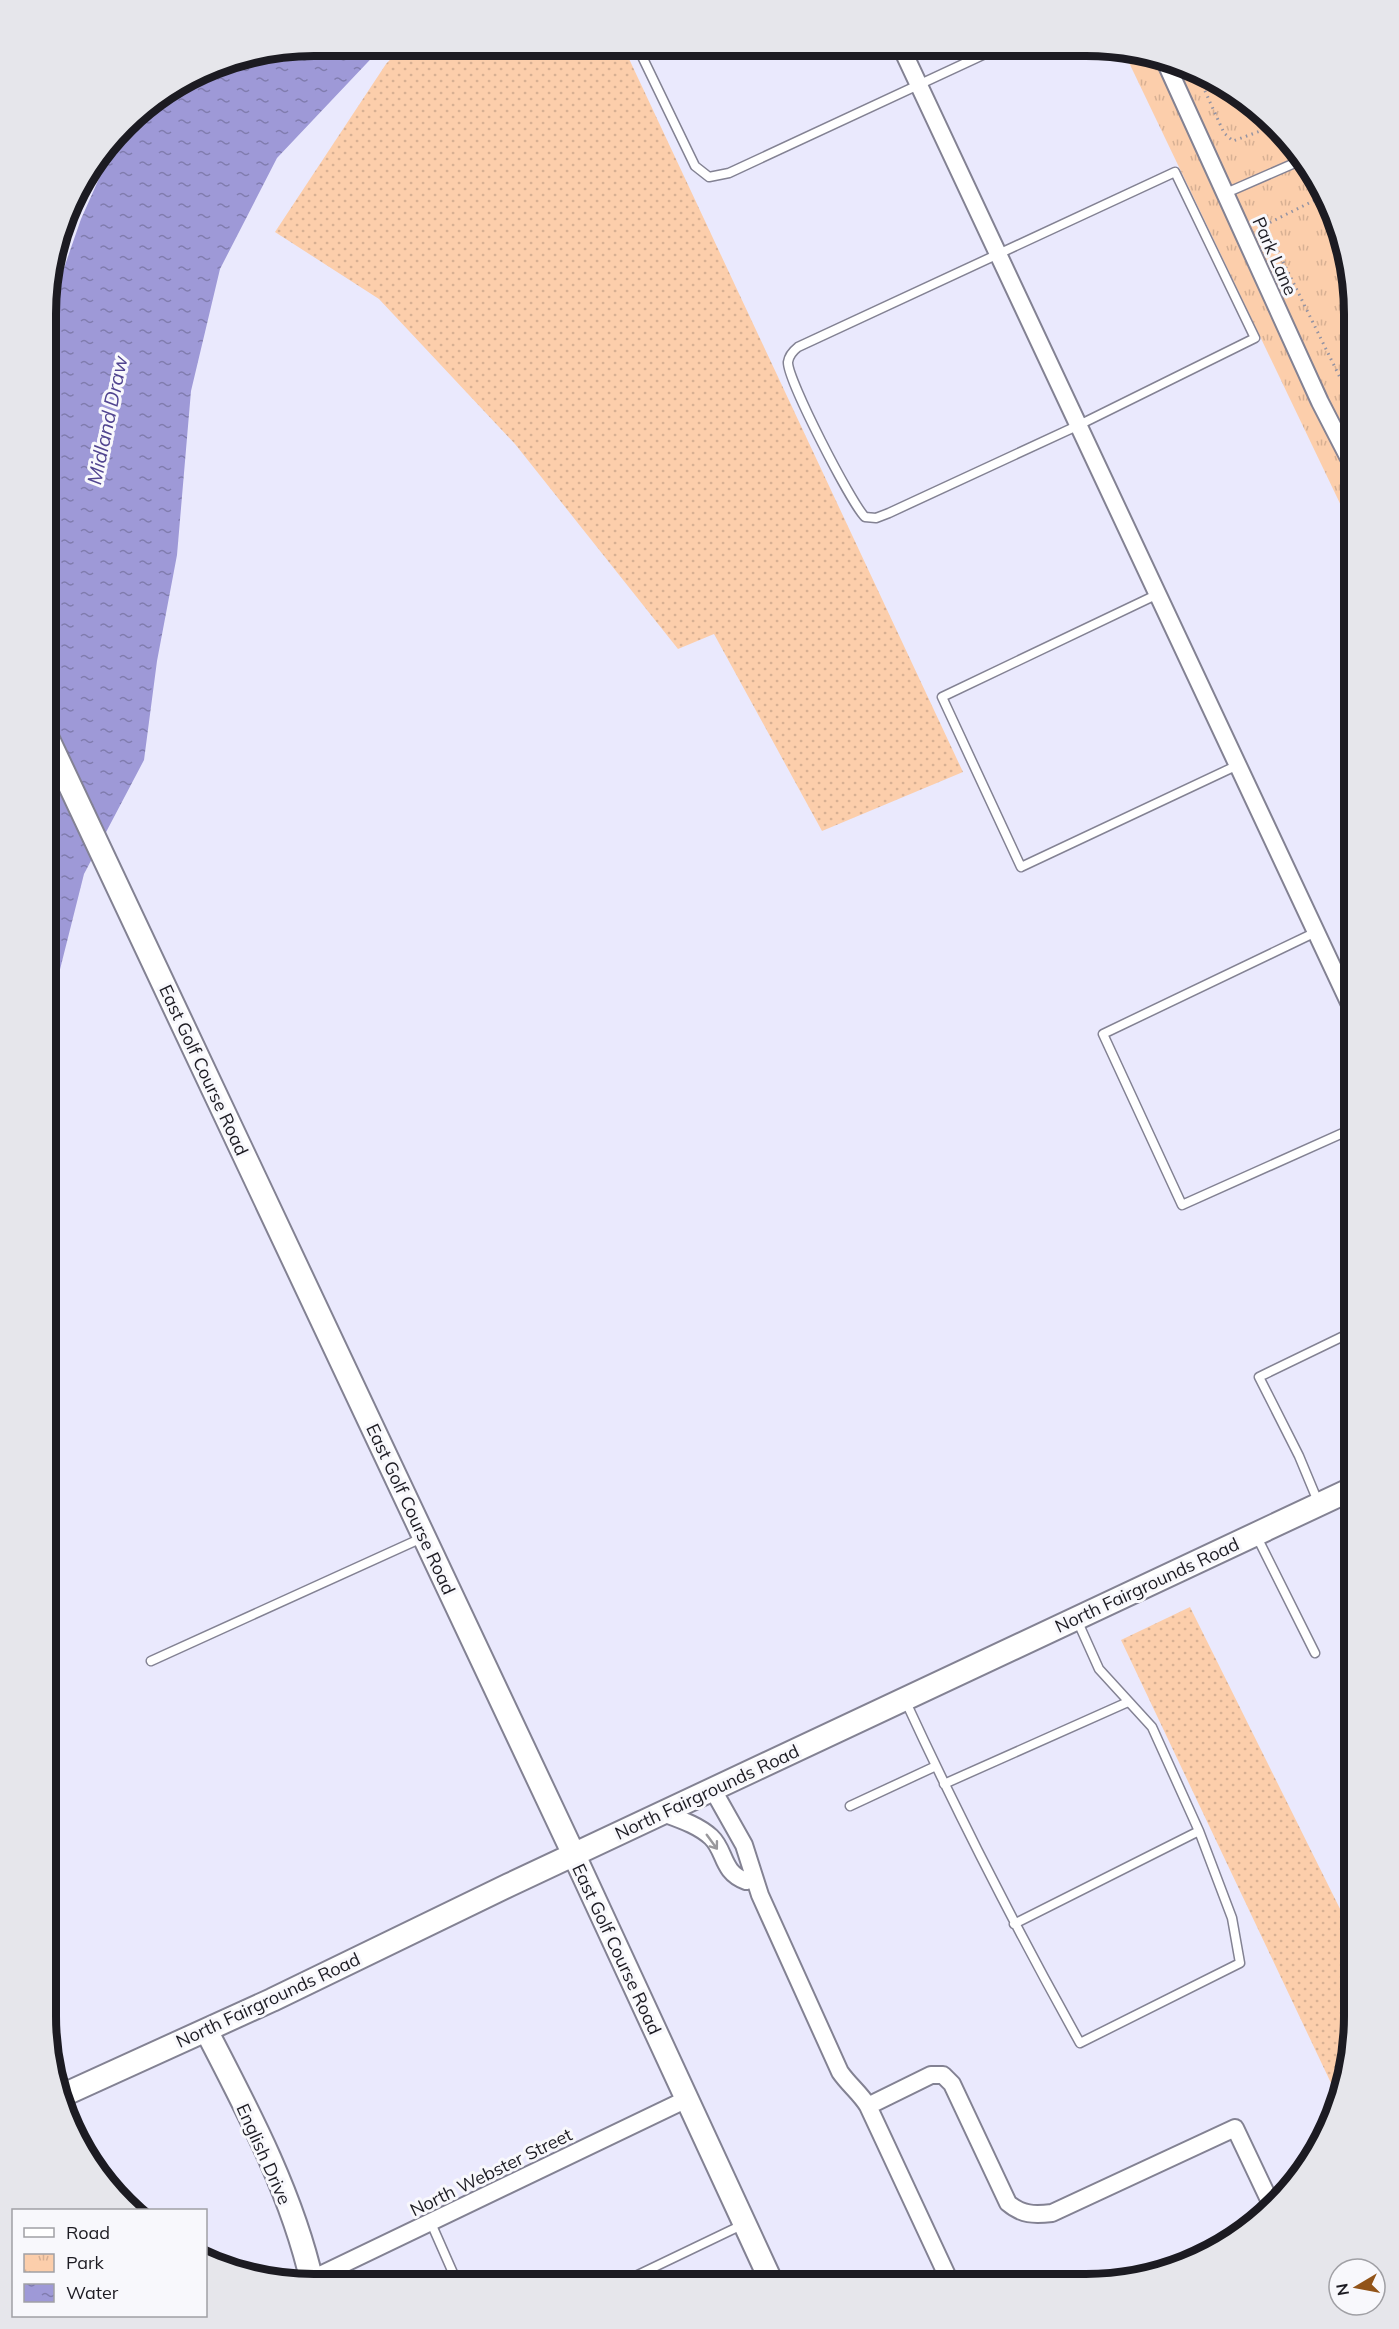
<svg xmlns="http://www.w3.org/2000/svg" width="1399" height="2329" font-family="Mulish,sans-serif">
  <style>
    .grass { fill: url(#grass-dots) }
    .park { fill: url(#park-tufts) }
    .water { fill: url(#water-ripples) }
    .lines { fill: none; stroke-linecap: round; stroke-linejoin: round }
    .lane-casing { stroke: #838293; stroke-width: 11 }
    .street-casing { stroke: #838293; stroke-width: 20 }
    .secondary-casing { stroke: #838293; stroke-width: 26 }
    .path { stroke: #9493a2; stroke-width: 3; stroke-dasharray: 1.5 4.5; stroke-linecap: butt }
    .lane { stroke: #fff; stroke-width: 8 }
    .street { stroke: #fff; stroke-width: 16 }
    .secondary { stroke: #fff; stroke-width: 22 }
    .oneway { stroke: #99989c }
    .labels { text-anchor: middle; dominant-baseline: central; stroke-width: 6; stroke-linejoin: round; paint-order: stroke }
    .street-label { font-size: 18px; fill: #1c1b22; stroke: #f8f8fc }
    .water-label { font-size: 20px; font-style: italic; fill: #514590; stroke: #f8f8fc }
    .rim { fill: none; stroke: #1c1b22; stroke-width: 8 }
  </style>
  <defs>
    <pattern id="grass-dots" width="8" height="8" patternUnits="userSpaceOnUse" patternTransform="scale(1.5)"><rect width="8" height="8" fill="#fcceab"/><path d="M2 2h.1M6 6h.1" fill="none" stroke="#d7b093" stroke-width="1.8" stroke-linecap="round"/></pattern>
    <pattern id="park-tufts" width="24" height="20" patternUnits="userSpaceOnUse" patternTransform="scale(1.5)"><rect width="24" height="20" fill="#fcceab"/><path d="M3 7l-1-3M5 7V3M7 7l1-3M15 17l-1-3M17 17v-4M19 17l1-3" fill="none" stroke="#d7b093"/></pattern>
    <pattern id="water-ripples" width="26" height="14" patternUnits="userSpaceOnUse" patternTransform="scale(1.5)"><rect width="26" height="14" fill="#9e99d7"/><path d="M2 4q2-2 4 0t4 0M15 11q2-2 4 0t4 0" fill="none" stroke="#807cae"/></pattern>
  </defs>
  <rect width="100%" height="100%" fill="#eae9fd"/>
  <!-- grass -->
  <path class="grass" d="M404,45L623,46L963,772L822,831L714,634L678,649L515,444L379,299L275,232L386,64Z
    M1190,1607L1353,1935V2034L1340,2102L1121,1640Z"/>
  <!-- park -->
  <path class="park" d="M1122,48L1189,66L1249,101L1299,150L1334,211L1354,313V512L1346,516Z"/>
  <!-- water -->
  <path class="water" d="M313,45H384L277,158L220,269L191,391L177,555L157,661L144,760L84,874L46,1025L47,317L81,219L118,136L136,112L211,65Z"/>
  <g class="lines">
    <defs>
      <path id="lane" d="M637,46L695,166L709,177L729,173L1000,47
        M1175,172L1255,338L1079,425L889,513L876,518L865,517C851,503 787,379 788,362C789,355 793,351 798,347Z
        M1226,193L1304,159
        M1158,594L942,697L1021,867L1238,765
        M1316,932L1103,1034L1182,1205L1354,1128
        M1319,1504L1299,1456L1259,1377L1354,1331
        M1256,1535L1315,1653
        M151,1661L424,1537
        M905,1700C959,1817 1017,1930 1080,2043L1240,1963L1232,1918L1199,1831L1152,1727L1099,1669L1077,1620
        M944,1784L1128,1702
        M850,1806L936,1766
        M1014,1924L1199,1831
        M431,2223L457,2282
        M621,2283L744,2224"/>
      <path id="street" d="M901,47L1354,1013
        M1164,59L1320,402L1354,468
        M713,1790L744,1845L760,1895L840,2072C849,2085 860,2093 868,2106L951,2284
        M663,1813C679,1819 698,1825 711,1837C726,1851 721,1872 746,1881L754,1877
        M868,2106L931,2075H943L952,2084L1008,2203C1022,2215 1034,2215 1052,2213L1235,2128L1272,2206
        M312,2279L687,2099"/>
      <path id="secondary" d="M47,737L574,1855L772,2283
        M206,2030C247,2109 292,2193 312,2282
        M61,2096L272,2000L509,1885L1354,1488"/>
    </defs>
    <!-- lane casing -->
    <use href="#lane" class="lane-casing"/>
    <!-- street casing -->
    <use href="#street" class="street-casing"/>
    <!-- secondary casing -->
    <use href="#secondary" class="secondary-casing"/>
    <!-- path -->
    <path class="path" d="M1195,69L1224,133L1233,141L1274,126
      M1325,195L1265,225L1354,406"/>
    <!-- lane -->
    <use href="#lane" class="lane"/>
    <!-- street -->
    <use href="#street" class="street"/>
    <!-- secondary -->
    <use href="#secondary" class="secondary"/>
  </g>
  <!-- one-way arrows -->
  <defs><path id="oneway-shaft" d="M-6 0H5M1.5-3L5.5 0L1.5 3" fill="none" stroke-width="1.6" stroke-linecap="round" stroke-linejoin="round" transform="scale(1.5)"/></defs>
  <use class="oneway" href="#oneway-shaft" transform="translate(712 1842) rotate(54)"/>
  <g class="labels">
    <!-- street labels -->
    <g class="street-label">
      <text transform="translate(1275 256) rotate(66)">Park Lane</text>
      <text transform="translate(204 1070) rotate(65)">East Golf Course Road</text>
      <text transform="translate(411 1509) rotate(65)">East Golf Course Road</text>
      <text transform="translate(1147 1585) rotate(-25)">North Fairgrounds Road</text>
      <text transform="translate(707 1792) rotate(-25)">North Fairgrounds Road</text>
      <text transform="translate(617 1949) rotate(65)">East Golf Course Road</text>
      <text transform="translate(268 2000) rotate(-25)">North Fairgrounds Road</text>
      <text transform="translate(264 2154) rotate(66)">English Drive</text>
      <text transform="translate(491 2172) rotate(-26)">North Webster Street</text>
    </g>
    <!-- water labels -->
    <g class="water-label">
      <text transform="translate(107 420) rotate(-78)">Midland Draw</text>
    </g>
  </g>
  <!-- crop -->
  <path d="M0 0H1399V2329H0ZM314 56H1086A258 258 0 0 1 1344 314V2016A258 258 0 0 1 1086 2274H314A258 258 0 0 1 56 2016V314A258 258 0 0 1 314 56Z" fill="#e6e6eb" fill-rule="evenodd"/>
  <path class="rim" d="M314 56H1086A258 258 0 0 1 1344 314V2016A258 258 0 0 1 1086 2274H314A258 258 0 0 1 56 2016V314A258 258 0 0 1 314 56Z"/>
  <!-- legend -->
  <rect x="12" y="2209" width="195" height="108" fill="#f8f8fc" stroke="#a0a0a5" stroke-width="1.5"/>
  <rect x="24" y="2228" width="30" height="9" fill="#ffffff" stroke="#a0a0a5" stroke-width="1.5"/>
  <text x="66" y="2239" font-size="18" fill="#1c1b22">Road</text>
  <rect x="24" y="2254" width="30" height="18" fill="url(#park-tufts)" stroke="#a0a0a5" stroke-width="1.5"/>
  <text x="66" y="2269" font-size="18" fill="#1c1b22">Park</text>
  <rect x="24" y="2284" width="30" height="18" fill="url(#water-ripples)" stroke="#a0a0a5" stroke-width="1.5"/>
  <text x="66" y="2299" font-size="18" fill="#1c1b22">Water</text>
  <!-- north arrow -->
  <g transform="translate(1357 2287) rotate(260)"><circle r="28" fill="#f8f8fc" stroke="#a0a0a5" stroke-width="1.5"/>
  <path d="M0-4.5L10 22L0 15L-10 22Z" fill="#925419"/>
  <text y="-9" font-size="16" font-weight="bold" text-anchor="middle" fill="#1c1b22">N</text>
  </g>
</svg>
